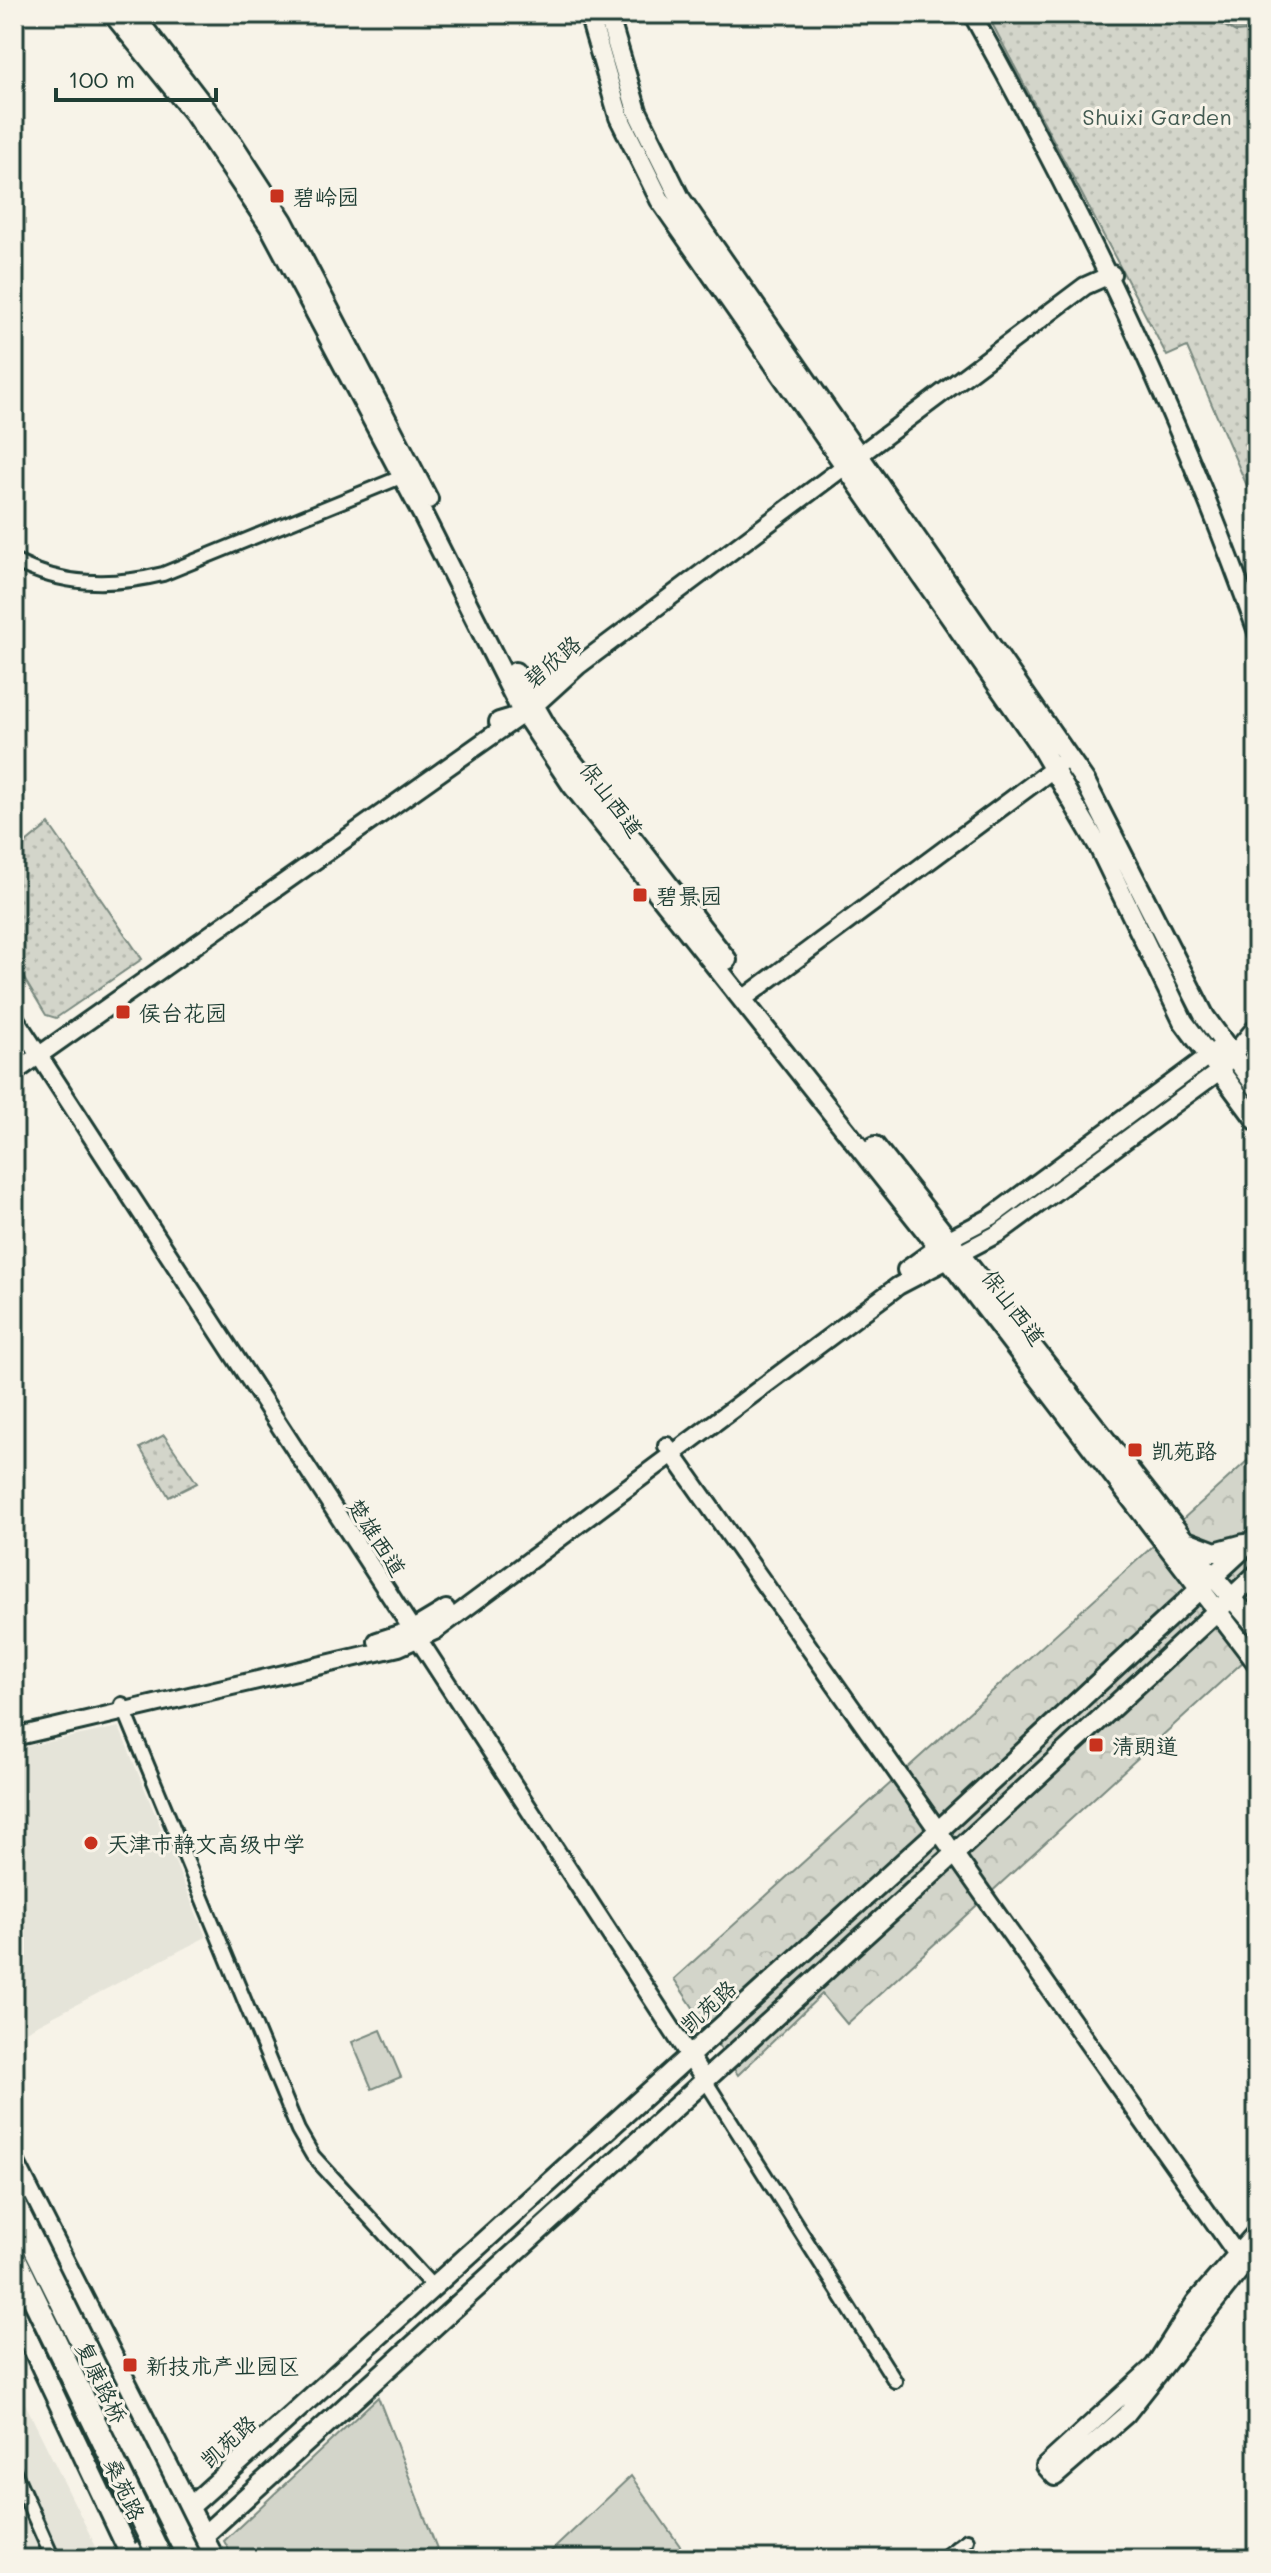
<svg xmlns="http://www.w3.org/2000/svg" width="1271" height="2573" font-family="Mali,'LXGW WenKai TC',sans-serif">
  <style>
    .built { fill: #e5e4d9 }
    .green { fill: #d3d5ca; stroke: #79897f; stroke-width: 2 }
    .forest { fill: url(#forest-crowns); stroke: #79897f; stroke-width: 2 }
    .park { fill: url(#park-dots); stroke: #79897f; stroke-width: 2 }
    .water { fill: #a4ada3; stroke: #6f8077; stroke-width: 2 }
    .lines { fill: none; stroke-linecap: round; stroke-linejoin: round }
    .minor-casing { stroke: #1f3d34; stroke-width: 18 }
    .tertiary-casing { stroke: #1f3d34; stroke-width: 22 }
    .secondary-casing { stroke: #1f3d34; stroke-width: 24 }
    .minor { stroke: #f7f3e8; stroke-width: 12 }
    .tertiary { stroke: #f7f3e8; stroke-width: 16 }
    .secondary { stroke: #f7f3e8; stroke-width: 18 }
    .trunk-bridge-casing { stroke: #1f3d34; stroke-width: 28; stroke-linecap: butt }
    .trunk-bridge { stroke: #f7f3e8; stroke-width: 22 }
    .poi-dot { fill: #c8321e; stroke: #f7f3e8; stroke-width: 3 }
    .labels { text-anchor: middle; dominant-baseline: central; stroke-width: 6; stroke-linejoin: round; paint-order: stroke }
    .park-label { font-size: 22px; fill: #435b52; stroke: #f7f3e8 }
    .poi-label { font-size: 22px; fill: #1f3d34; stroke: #f7f3e8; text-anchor: start }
    .street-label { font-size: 22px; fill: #1f3d34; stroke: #f7f3e8 }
  </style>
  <defs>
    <pattern id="forest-crowns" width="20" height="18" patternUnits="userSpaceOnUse" patternTransform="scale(2)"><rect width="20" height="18" fill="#d3d5ca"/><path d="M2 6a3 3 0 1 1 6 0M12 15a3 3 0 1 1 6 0" fill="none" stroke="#b5b8ae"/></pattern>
    <pattern id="park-dots" width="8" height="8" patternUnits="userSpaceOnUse" patternTransform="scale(2)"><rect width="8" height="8" fill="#d3d5ca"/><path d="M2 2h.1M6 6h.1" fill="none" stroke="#b5b8ae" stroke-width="1.8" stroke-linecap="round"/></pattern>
  </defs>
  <rect width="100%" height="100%" fill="#f7f3e8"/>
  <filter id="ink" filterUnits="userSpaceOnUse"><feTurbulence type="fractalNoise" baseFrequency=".0125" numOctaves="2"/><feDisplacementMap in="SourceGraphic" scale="16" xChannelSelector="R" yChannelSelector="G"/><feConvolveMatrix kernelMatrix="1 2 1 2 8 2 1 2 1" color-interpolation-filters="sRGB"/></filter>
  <g filter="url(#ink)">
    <!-- built -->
    <path class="built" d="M119,1727L206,1937L14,2037V1749Z
      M14,2381L102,2559H14Z"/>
    <!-- green -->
    <path class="green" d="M381,2030L401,2077L372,2089L352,2042Z
      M378,2397L441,2559H234L224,2541Z
      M631,2476L689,2559H543Z"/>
    <!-- forest -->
    <path class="forest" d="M1257,1452V1649L847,2024L822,1994L738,2075L674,1979Z"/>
    <!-- park -->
    <path class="park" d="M987,14H1257V492L1250,493L1187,347L1167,356Z
      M49,824L142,959L56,1018L46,1015L14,962V853Z
      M164,1435L197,1483L169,1497L140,1448Z"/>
    <!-- water -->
    <path class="water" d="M1202,14H1257V30L1236,32Z"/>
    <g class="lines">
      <defs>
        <path id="minor" d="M14,561C63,586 110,587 163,574L406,475
          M122,1704L298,2130L313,2156L434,2288
          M705,2080L895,2381
          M14,2471L53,2559
          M942,2559L967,2540"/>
        <path id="tertiary" d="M972,14C1083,212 1181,418 1257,632
          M520,703L534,686L571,657
          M743,999L1061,763
          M14,1017L705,2080
          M14,1073L534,706L578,666L1085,286L1112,274
          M906,1270L949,1239L991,1217L1219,1048
          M667,1446L1243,2263
          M377,1641L411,1630L446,1609
          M14,1737L399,1647L435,1631L898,1286L999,1233L1218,1072L1257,1026
          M1257,2231L1195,2302L1154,2366L1045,2466L1055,2477L1126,2415L1257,2249
          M203,2534L216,2559"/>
        <path id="secondary" d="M113,14L195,115L270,227L422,513L518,704L572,785L947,1258L1257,1663
          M133,14L233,144L283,221L428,499
          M589,14L619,117L660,200L1040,746L1099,847L1183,1021L1257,1121
          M608,14L637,111L680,198L1085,781L1205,1017L1257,1088
          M515,672L550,733L727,960
          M499,722L519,716L533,719
          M875,1146L1211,1574L1257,1627
          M1189,1542L1215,1552L1244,1544
          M14,2161L203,2534
          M14,2309L132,2559
          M132,2559L938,1831L1257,1536
          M178,2559L954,1854L1257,1574"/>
      </defs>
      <!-- minor casing -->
      <use href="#minor" class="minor-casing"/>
      <!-- tertiary casing -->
      <use href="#tertiary" class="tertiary-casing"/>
      <!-- secondary casing -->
      <use href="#secondary" class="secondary-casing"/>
      <!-- minor -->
      <use href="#minor" class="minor"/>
      <!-- tertiary -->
      <use href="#tertiary" class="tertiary"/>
      <!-- secondary -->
      <use href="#secondary" class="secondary"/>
      <defs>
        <path id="trunk-bridge" d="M14,2205L190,2559
          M14,2257L161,2559"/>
      </defs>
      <!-- trunk-bridge casing -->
      <use href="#trunk-bridge" class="trunk-bridge-casing"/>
      <!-- trunk-bridge -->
      <use href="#trunk-bridge" class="trunk-bridge"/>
    </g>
  </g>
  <!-- markers -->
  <g class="poi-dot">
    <rect x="269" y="188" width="16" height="16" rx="4"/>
    <rect x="632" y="887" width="16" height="16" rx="4"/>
    <rect x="115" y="1004" width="16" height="16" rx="4"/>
    <rect x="1127" y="1442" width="16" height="16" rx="4"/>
    <rect x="1088" y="1737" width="16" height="16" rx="4"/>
    <circle cx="91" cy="1843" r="8"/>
    <rect x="122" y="2357" width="16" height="16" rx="4"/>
  </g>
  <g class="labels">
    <!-- park labels -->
    <g class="park-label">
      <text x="1157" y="116">Shuixi Garden</text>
    </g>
    <!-- poi labels -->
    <g class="poi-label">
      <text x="293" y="196">碧岭园</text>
      <text x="656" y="895">碧景园</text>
      <text x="139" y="1012">侯台花园</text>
      <text x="1151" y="1450">凯苑路</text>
      <text x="1112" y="1745">清朗道</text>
      <text x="107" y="1843">天津市静文高级中学</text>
      <text x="146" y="2365">新技术产业园区</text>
    </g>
    <!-- street labels -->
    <g class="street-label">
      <text transform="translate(552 661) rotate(-41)">碧欣路</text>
      <text transform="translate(612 799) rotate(53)">保山西道</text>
      <text transform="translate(1014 1307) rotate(53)">保山西道</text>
      <text transform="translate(377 1537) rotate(57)">楚雄西道</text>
      <text transform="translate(708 2006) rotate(-42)">凯苑路</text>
      <text transform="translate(102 2382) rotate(64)">复康路桥</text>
      <text transform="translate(228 2441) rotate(-42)">凯苑路</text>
      <text transform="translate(125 2489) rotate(65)">桑苑路</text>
    </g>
  </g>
  <!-- margin -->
  <rect width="1271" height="2573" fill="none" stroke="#f7f3e8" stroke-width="48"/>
  <rect x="24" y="24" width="1223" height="2525" fill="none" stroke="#1f3d34" stroke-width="3" filter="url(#ink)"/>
  <!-- scale -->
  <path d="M56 88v12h160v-12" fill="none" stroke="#1f3d34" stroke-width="4"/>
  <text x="68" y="88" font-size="24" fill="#1f3d34" stroke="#f7f3e8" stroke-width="6" paint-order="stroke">100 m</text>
</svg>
